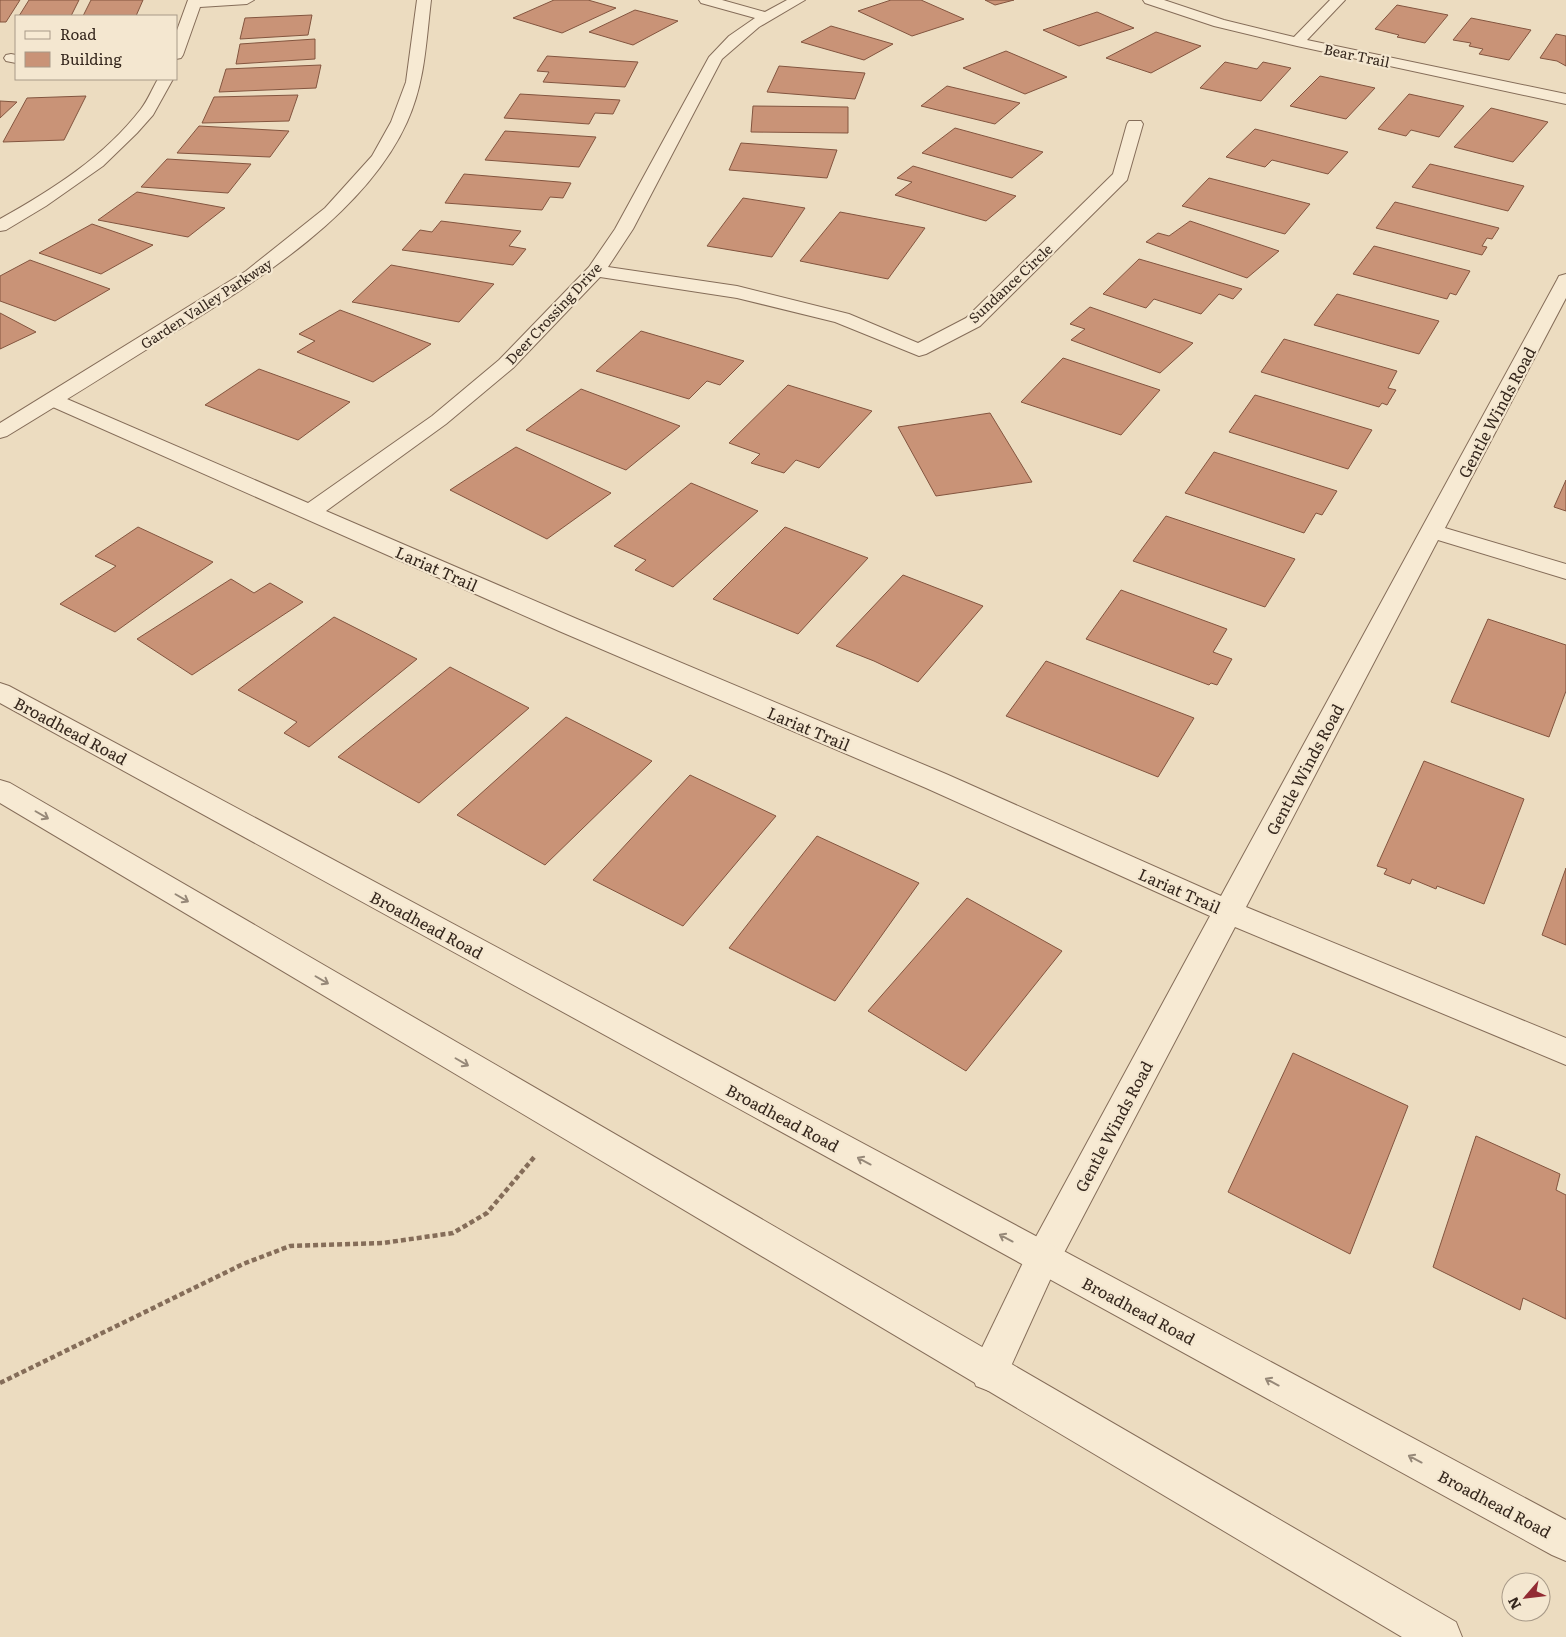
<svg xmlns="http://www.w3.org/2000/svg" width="1566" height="1637" font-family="Literata,serif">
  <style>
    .building { fill: #c99377; stroke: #83553f }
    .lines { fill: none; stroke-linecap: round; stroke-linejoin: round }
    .service-casing { stroke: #856d59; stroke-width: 2 }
    .minor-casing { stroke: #856d59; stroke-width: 2 }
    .tertiary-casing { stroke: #856d59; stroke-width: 2 }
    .path { stroke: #856d59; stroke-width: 4.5; stroke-dasharray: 5 3; stroke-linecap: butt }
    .service { fill: #f7ead3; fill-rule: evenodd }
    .minor { fill: #f7ead3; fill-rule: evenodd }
    .tertiary { fill: #f7ead3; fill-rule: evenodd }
    .oneway { stroke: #968878 }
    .labels { text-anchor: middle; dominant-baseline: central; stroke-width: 4.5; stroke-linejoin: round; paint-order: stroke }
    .far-street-label { font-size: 14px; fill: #35271d; stroke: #f4e7d0 }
    .street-label { font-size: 16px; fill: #35271d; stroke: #f4e7d0 }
  </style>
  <rect width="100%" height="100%" fill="#ecdcc0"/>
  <!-- building -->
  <path class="building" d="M0,0H20L6,22H0Z
    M29,0H79L71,16H19Z
    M91,0H143L136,16H83Z
    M554,0H588L616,8L562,33L513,18Z
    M891,0H921L964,19L912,36L858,11Z
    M985,0H1014L995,5Z
    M1397,5L1448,15L1425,43L1397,37L1399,35L1375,29Z
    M635,10L678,21L633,45L589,32Z
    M1097,12L1134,28L1079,46L1043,30Z
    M312,15L308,35L240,39L245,18Z
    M1471,18L1531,30L1509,60L1479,54L1483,49L1469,46L1471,43L1453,40Z
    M831,26L893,44L864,60L801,42Z
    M1156,32L1201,46L1151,73L1106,58Z
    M1556,34L1566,36V66L1557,61L1540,58Z
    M315,39V59L236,64L240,44Z
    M1006,51L1067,77L1025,94L963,68Z
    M547,56L638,62L625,87L543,82L549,72L537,71Z
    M1225,62L1257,69L1263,62L1291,68L1261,101L1200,88Z
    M321,65L316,88L219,92L226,69Z
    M779,66L865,73L855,99L767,92Z
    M1320,76L1375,88L1346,119L1290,106Z
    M947,86L1020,103L995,124L921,106Z
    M520,94L620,100L613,114L595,113L589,124L504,118Z
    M1409,94L1464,106L1439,137L1411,130L1406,136L1378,129Z
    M298,95L289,121L202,123L214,97Z
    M86,96L64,140L3,142L27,98Z
    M0,101L17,102L0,118Z
    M753,106L848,107V133L751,132Z
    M1491,108L1548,122L1513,162L1454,147Z
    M199,126L289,131L270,157L177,153Z
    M955,128L1043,152L1012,178L922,153Z
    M1255,129L1348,152L1328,174L1272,160L1265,167L1226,157Z
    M505,131L596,137L579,167L485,160Z
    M741,143L837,150L827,178L729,170Z
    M167,159L251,164L228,193L141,187Z
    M1430,164L1524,186L1508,211L1412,187Z
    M913,166L1016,196L986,221L895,195L912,182L897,178Z
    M464,174L571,183L563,198L550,197L542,210L445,203Z
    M1209,178L1310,204L1285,234L1182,206Z
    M137,192L225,208L188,237L98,220Z
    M743,198L805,208L772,257L707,246Z
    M1395,202L1499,228L1492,239L1487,238L1482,246L1487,247L1482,255L1376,228Z
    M840,212L925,228L888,279L800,261Z
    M441,221L521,231L509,246L526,249L513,265L402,250L420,230L432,232Z
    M1190,221L1279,251L1247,278L1146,242L1158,233L1169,236Z
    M92,224L153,245L101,274L39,253Z
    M1374,246L1470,271L1456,295L1450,293L1447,299L1353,274Z
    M1139,259L1242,289L1233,299L1219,294L1201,314L1154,299L1146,308L1103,294Z
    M30,260L110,289L55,321L0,301V276Z
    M391,265L494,284L459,322L352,302Z
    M1337,294L1439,321L1419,354L1314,325Z
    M1090,307L1193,343L1160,373L1071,340L1085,329L1070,324Z
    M340,310L431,344L373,382L297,352L315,341L299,334Z
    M0,313L36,332L0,349Z
    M641,331L744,361L720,385L707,381L689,399L596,371Z
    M1284,339L1397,371L1388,388L1396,390L1387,405L1382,403L1379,407L1261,372Z
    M1063,358L1160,390L1121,435L1021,402Z
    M259,369L350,402L298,440L205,405Z
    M788,385L872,411L819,468L796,460L784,473L751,463L760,454L729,443Z
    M581,389L680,426L626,470L526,430Z
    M1255,395L1372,430L1348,469L1229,432Z
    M990,413L1032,482L936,496L898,427Z
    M516,447L611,493L547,539L450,490Z
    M1214,452L1337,491L1322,515L1316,513L1304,533L1185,493Z
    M1566,480V511L1554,507Z
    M691,483L758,511L673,587L635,570L646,560L614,546Z
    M1166,516L1295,559L1265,607L1133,561Z
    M138,527L213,562L115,632L60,604L116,566L95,556Z
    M785,527L868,558L798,634L713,599Z
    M903,575L983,606L918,682L874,661L836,646Z
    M231,579L254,593L270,583L303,602L192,675L137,639Z
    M1121,590L1227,629L1213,652L1232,659L1217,685L1211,683L1209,685L1086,639Z
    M334,617L417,659L309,747L284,733L297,722L238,690Z
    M1488,619L1566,645V691L1549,737L1451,702Z
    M1046,661L1194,718L1158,777L1006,716Z
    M450,667L529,708L419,803L338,757Z
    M566,717L652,761L545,865L457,815Z
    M1424,761L1524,799L1484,904L1437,886L1436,889L1412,879L1410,884L1384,874L1387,869L1377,866Z
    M690,775L776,816L683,926L593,880Z
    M817,836L919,883L835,1001L729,948Z
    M1566,868V945L1542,935Z
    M967,898L1062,951L966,1071L868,1011Z
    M1293,1053L1408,1106L1350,1254L1228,1192Z
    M1476,1136L1560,1174L1556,1190L1566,1195V1319L1523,1298L1520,1310L1433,1267Z"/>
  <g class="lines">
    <defs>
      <path id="service" d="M1043,1242L1055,1246L1060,1258L1002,1386L989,1391L976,1386L971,1373L976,1360L1031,1246Z"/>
      <path id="minor" d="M188,0H254L247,4L200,7L183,55L181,58L176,59V33Z
        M699,0H722L765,12L787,0H805L759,27L722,59L633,229L608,267L737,286L849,314L918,343L966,318L1113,174L1127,124L1129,121H1141L1143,124L1127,180L980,326L926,354L919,356L835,322L737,298L600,277L513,368L446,424L326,511L577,619L946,774L1221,896L1557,280L1559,276L1566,274V298L1445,528L1566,564V579L1438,540L1246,907L1566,1038V1065L1235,927L1055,1270L1043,1274L1031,1270L1026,1258L1031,1246L1210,916L926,788L559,631L46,404L43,400L46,396L53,394L60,396L308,503L432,416L499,360L589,267L615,229L709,57L729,36L755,18L701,3Z
        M1143,0H1164L1224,20L1294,37L1330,0H1345L1307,40L1566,94V104L1297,46L1214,26L1145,3Z
        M11,54L16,55V63L6,61L4,58L6,55Z
        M158,79H173L153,115L137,133L103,166L46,206L6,230L0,231V219C52,190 104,157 141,109C148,100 152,89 158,79Z"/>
      <path id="tertiary" d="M417,0H431C426,42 425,83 407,122C364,217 250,285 165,338C112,371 60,404 7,436L0,438V423L246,271L325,208L372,156L391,122L406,82Z
        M0,683L9,686L1566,1520V1561L1552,1555L0,703Z
        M0,780L10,783L1456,1622L1462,1637H1402L0,803Z"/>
    </defs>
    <!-- service casing -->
    <use href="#service" class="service-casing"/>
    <!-- minor casing -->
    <use href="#minor" class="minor-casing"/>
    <!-- tertiary casing -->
    <use href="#tertiary" class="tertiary-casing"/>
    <!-- path -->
    <path class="path" d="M0,1383L243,1264L290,1246L383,1243L453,1233L487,1213L536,1155"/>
    <!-- service -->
    <use href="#service" class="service"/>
    <!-- minor -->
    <use href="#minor" class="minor"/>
    <!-- tertiary -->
    <use href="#tertiary" class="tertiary"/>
  </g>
  <!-- one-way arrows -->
  <defs><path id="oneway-shaft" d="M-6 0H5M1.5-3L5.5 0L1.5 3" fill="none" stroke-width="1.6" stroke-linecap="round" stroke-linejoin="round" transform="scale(1.25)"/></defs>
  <g class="oneway">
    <use href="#oneway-shaft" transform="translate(42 815) rotate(30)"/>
    <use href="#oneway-shaft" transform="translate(182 898) rotate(30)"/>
    <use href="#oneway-shaft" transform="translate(322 980) rotate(30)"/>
    <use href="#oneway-shaft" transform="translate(462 1062) rotate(30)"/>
    <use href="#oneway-shaft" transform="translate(864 1161) rotate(-152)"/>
    <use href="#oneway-shaft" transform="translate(1006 1238) rotate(-152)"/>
    <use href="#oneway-shaft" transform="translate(1272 1382) rotate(-152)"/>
    <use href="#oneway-shaft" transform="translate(1415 1459) rotate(-152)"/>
  </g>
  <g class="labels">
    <!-- far-street labels -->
    <g class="far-street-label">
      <text transform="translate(1357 55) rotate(12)">Bear Trail</text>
      <text transform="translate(1010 283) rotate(-43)">Sundance Circle</text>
      <text transform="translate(206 303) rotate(-33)">Garden Valley Parkway</text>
      <text transform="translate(553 313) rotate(-47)">Deer Crossing Drive</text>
    </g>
    <!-- street labels -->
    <g class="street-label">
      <text transform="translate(1496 412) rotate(-62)">Gentle Winds Road</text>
      <text transform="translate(437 568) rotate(24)">Lariat Trail</text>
      <text transform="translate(809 728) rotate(23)">Lariat Trail</text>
      <text transform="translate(71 730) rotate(28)">Broadhead Road</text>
      <text transform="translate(1304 769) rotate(-62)">Gentle Winds Road</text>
      <text transform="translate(1180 890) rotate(24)">Lariat Trail</text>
      <text transform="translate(427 924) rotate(28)">Broadhead Road</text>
      <text transform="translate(783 1117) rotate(28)">Broadhead Road</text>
      <text transform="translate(1113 1126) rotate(-62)">Gentle Winds Road</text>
      <text transform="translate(1139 1310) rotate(28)">Broadhead Road</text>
      <text transform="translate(1495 1503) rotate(28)">Broadhead Road</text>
    </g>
  </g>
  <!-- legend -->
  <rect x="15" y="15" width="162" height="65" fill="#f4e7d0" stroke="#a89a88"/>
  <rect x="25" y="31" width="25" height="8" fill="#f7ead3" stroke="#a89a88"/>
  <text x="60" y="40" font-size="15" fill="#35271d">Road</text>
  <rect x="25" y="52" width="25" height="15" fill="#c99377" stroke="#a89a88"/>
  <text x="60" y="65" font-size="15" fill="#35271d">Building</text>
  <!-- north arrow -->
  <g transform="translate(1526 1597) rotate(242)"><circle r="24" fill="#f4e7d0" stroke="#a89a88"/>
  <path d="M0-4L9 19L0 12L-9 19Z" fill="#922b33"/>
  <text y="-8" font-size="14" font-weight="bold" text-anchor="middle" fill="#35271d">N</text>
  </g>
</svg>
